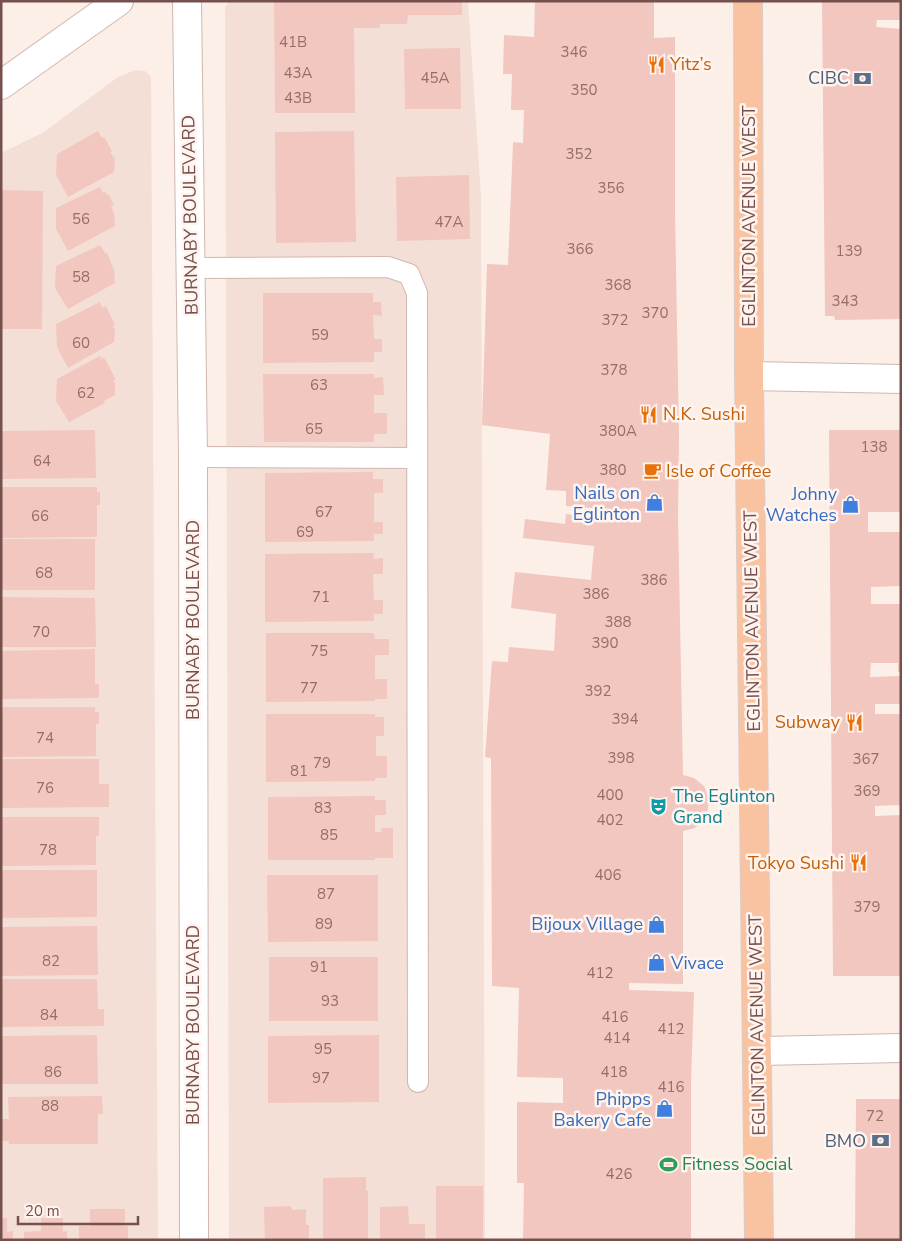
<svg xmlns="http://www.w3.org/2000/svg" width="902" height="1241" font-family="'Nunito Sans',sans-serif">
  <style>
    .residential { fill: #f4dfd7 }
    .building { fill: #f1c7c0 }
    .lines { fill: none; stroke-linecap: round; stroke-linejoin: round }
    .lane-casing { stroke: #d0b7b0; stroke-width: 22 }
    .street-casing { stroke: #d0b7b0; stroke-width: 30 }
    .secondary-casing { stroke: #d6b7b0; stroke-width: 30 }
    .primary-casing { stroke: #d9cecd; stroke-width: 30 }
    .lane { stroke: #fff; stroke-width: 20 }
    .street { stroke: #fff; stroke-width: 28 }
    .secondary { stroke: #fff; stroke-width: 28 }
    .primary { stroke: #f9c3a2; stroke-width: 28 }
    .labels { text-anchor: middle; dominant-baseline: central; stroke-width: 5; stroke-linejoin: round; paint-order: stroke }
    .number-label { font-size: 15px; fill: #956e69 }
    .food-label { font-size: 18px; fill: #c56008; stroke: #fff4ef; text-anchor: start }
    .service-label { font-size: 18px; fill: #4e5e75; stroke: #fff4ef; text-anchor: end }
    .street-label { font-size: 18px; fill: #76504c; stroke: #fff4ef }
    .shop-label { font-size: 18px; fill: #366cbe; stroke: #fff4ef; text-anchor: end }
    .culture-label { font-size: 18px; fill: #0d838f; stroke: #fff4ef; text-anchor: start }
    .leisure-label { font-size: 18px; fill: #27864d; stroke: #fff4ef; text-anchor: start }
  </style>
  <rect width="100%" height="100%" fill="#fcefe8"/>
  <!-- residential -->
  <path class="residential" d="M229,1H468L481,196L485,1240H229L225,7Z
    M135,70L145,71L151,77L158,1240H1V153L44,132L118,77Z"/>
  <!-- building -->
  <path class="building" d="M462,1V15H408L407,24H380V28H354L355,113H275L274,2Z
    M535,1H654V38L675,37V212L679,437L678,518L683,775L694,778L704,786L709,799L707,817L695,828L683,831V984L629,983V990L694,992L691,1082V1240H523L524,1183H517V1102L563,1103V1078L517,1077L519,988L492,986L491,758L485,757L492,661L508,662L509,647L554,651L556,614L511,608L515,572L591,580L594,546L523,538L525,519L565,524L566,514L590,517L593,508L566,506V491L546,490L550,434L482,425L487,264L508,265L513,142L523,143L524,110H511L512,74H503L504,35L534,37Z
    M822,1H901V20H877L876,27L901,29V319L835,320L834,316H825Z
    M460,48L461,109H405L404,49Z
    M98,131L102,138L104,137L112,151L110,152L115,159L114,172L68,197L56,175L57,154Z
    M354,131L356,242L276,243L275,132Z
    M469,175L470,239L397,241L396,177Z
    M100,187L103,193L105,192L107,195H109L114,205L111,206L114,213L115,226L68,251L56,229V208Z
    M1,190L43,191L42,329H1Z
    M100,245L105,253H107L114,270L115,283L68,309L55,288L56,266Z
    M263,293H373V302H381L382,316L373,315L374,339H382V352H374V362L263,363Z
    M100,302L102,308L106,306L115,325L113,326L115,330L114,342L68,368L57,347L56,324Z
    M100,356L102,359L104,357L116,380L113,381L115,383V395L104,401L105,403L69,422L56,401L57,379Z
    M263,374H374V378L383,377L384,395H374V413H387V434H374V442H264Z
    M95,430L96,478L1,479V431Z
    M829,430H901V512H868V532H901V586L871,587V604H901V672H898V663H871L870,677L901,676V704H875V714H901V805L875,806V816L901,815V976H833Z
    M373,472V479H383V493H374V522H383V534H374V541L265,542V473Z
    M1,487H97V492H100V505H97V537L1,538Z
    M1,539H95V590H1Z
    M374,553L373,559L383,558V574H373L374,600H383V614H374V621L265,622V554Z
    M1,597L95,598L96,647H1Z
    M266,633H374L375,639H389V655H375V679H387V699H375V701L266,702Z
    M95,649V684H99V697L96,698L1,699V651Z
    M1,707H95V712H99V724H96V756L1,757Z
    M266,714H375V717H384V736H376V756H387V778H375V781L266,782Z
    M1,759H99V784H109V807L1,808Z
    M375,796V800H386V815H375V832H381L382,828H393V858H375V860H268V797Z
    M1,817H99V836H96V865L1,866Z
    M1,870H97V917L1,918Z
    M267,875H378V941L268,942Z
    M97,926L98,975L1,976V927Z
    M269,957H378V1021H269Z
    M1,979H97L98,1009H104V1026L1,1027Z
    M97,1035L98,1084H1V1036Z
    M379,1035V1102L268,1103V1036Z
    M102,1096L103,1114H98V1144H9V1141H1V1119H9L8,1097Z
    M856,1099H901V1240H855Z
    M366,1177V1191H368V1240H323V1178Z
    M436,1186H483V1240H436Z
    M291,1206L292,1210L306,1209V1225H309V1240H265L264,1207Z
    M408,1206L409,1224H425V1240H380V1207Z
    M90,1209H125V1226H128V1240H79V1226H90Z
    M1,1218H7V1232L13,1231V1240H1Z
    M41,1218H63V1232L67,1231V1240H24V1232L41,1231Z"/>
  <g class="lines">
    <defs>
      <path id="lane" d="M192,268L388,267L409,274L417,293L418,1082
        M193,457L417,458"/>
      <path id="street" d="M187,1L193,457L194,1240
        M749,376L901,379
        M757,1051L901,1048"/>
      <path id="secondary" d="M1,85L119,1"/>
      <path id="primary" d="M748,1L749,376L759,1240"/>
    </defs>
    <!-- lane casing -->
    <use href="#lane" class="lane-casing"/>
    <!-- street casing -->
    <use href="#street" class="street-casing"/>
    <!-- secondary casing -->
    <use href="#secondary" class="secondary-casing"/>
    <!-- primary casing -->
    <use href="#primary" class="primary-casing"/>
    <!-- lane -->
    <use href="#lane" class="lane"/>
    <!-- street -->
    <use href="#street" class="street"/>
    <!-- secondary -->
    <use href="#secondary" class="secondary"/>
    <!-- primary -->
    <use href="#primary" class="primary"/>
  </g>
  <!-- icons -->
  <defs>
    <symbol id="restaurant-bare" viewBox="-9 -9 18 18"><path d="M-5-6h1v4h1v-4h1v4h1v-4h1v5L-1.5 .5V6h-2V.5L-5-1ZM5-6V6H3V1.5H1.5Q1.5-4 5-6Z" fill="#e8710a" stroke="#fff4ef" stroke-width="2.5" paint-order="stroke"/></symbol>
    <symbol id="bank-bare" viewBox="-9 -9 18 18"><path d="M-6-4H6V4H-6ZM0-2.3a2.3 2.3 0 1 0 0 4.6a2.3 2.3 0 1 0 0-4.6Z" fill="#5c6f8a" stroke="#fff4ef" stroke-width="2.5" paint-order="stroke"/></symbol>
    <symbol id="cafe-bare" viewBox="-9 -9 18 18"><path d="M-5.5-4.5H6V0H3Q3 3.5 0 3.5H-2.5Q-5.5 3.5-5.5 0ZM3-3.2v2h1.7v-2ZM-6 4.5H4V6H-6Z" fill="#e8710a" stroke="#fff4ef" stroke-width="2.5" paint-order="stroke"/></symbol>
    <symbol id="shop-bare" viewBox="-9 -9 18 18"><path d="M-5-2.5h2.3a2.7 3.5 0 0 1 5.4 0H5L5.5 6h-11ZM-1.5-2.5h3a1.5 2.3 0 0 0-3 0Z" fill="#3f7fe0" stroke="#fff4ef" stroke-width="2.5" paint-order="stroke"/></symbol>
    <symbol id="theatre-bare" viewBox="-9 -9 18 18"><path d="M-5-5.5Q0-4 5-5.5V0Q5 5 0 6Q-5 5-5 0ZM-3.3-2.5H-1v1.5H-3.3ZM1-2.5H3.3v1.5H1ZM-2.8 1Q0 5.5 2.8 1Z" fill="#0f9aa8" stroke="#fff4ef" stroke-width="2.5" paint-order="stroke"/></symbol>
    <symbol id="stadium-bare" viewBox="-9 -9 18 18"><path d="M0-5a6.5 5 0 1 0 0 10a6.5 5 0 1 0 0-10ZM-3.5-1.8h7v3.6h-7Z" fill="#2e9e5b" stroke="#fff4ef" stroke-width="2.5" paint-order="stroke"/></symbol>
  </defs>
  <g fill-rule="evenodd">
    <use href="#restaurant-bare" x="644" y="52" width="25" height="25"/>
    <use href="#bank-bare" x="850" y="66" width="25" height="25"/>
    <use href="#restaurant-bare" x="636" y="402" width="25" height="25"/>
    <use href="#cafe-bare" x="640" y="458" width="25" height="25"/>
    <use href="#shop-bare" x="642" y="490" width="25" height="25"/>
    <use href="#shop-bare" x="838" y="492" width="25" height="25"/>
    <use href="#restaurant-bare" x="842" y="710" width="25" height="25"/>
    <use href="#theatre-bare" x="646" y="794" width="25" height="25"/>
    <use href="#restaurant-bare" x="846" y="850" width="25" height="25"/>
    <use href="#shop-bare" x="644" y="912" width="25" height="25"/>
    <use href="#shop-bare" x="644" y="950" width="25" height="25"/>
    <use href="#shop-bare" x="652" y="1096" width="25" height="25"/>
    <use href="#bank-bare" x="868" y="1128" width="25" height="25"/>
    <use href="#stadium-bare" x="656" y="1152" width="25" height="25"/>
  </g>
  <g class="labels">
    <!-- number labels -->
    <g class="number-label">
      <text x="293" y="42">41B</text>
      <text x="574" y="52">346</text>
      <text x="298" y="73">43A</text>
      <text x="435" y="78">45A</text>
      <text x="584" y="90">350</text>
      <text x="298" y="98">43B</text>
      <text x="579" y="154">352</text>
      <text x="611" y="188">356</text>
      <text x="81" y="219">56</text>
      <text x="449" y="222">47A</text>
      <text x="580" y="249">366</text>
      <text x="849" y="251">139</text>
      <text x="81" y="277">58</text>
      <text x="618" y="285">368</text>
      <text x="845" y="301">343</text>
      <text x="655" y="313">370</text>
      <text x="615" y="320">372</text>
      <text x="320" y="335">59</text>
      <text x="81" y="343">60</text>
      <text x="614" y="370">378</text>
      <text x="319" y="385">63</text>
      <text x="86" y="393">62</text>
      <text x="314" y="429">65</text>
      <text x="618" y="431">380A</text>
      <text x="874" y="447">138</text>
      <text x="42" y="461">64</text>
      <text x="613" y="470">380</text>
      <text x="324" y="512">67</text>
      <text x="40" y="516">66</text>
      <text x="305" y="532">69</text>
      <text x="44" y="573">68</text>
      <text x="654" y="580">386</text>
      <text x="596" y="594">386</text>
      <text x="321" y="597">71</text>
      <text x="618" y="622">388</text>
      <text x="41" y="632">70</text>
      <text x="605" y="643">390</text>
      <text x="319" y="651">75</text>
      <text x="309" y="688">77</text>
      <text x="598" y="691">392</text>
      <text x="625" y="719">394</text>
      <text x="45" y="738">74</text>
      <text x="621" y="758">398</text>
      <text x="866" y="759">367</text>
      <text x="322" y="763">79</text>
      <text x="299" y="771">81</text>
      <text x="45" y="788">76</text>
      <text x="867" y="791">369</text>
      <text x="610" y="795">400</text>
      <text x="323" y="808">83</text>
      <text x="610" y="820">402</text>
      <text x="329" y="835">85</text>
      <text x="48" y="850">78</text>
      <text x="608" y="875">406</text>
      <text x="326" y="894">87</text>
      <text x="867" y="907">379</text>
      <text x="324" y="924">89</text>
      <text x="51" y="961">82</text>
      <text x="319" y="967">91</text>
      <text x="600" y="973">412</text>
      <text x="330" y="1001">93</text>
      <text x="49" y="1015">84</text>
      <text x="615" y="1017">416</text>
      <text x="671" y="1029">412</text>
      <text x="617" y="1038">414</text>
      <text x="323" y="1049">95</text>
      <text x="53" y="1072">86</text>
      <text x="614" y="1072">418</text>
      <text x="321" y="1078">97</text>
      <text x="671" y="1087">416</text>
      <text x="50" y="1106">88</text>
      <text x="875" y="1116">72</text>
      <text x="619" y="1174">426</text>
    </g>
    <!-- food labels -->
    <g class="food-label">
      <text x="670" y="64">Yitz’s</text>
      <text x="663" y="414">N.K. Sushi</text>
      <text x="666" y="471">Isle of Coffee</text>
      <text x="840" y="722" text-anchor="end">Subway</text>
      <text x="844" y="863" text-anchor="end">Tokyo Sushi</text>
    </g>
    <!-- service labels -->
    <g class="service-label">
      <text x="849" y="78">CIBC</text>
      <text x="866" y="1141">BMO</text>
    </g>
    <!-- street labels -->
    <g class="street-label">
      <text transform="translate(190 215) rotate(-91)">BURNABY BOULEVARD</text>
      <text transform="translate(749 216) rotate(-90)">EGLINTON AVENUE WEST</text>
      <text transform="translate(193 620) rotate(-90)">BURNABY BOULEVARD</text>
      <text transform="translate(752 621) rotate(-91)">EGLINTON AVENUE WEST</text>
      <text transform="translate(193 1025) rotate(-90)">BURNABY BOULEVARD</text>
      <text transform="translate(757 1025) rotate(-91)">EGLINTON AVENUE WEST</text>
    </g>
    <!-- shop labels -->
    <g class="shop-label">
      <text x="640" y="493">Nails on<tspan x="640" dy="21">Eglinton</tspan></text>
      <text x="837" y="494">Johny<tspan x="837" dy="21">Watches</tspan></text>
      <text x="643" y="924">Bijoux Village</text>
      <text x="671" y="963" text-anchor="start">Vivace</text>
      <text x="651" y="1099">Phipps<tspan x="651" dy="21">Bakery Cafe</tspan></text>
    </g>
    <!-- culture labels -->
    <g class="culture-label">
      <text x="673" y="796">The Eglinton<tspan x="673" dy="21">Grand</tspan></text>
    </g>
    <!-- leisure labels -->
    <g class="leisure-label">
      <text x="682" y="1164">Fitness Social</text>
    </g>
  </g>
  <!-- border -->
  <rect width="902" height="1241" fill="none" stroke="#76504c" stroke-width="5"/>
  <!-- scale -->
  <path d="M18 1216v8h120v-8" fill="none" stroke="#76504c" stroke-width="2.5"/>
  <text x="25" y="1216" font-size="15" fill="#76504c" stroke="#fff4ef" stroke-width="4" paint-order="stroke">20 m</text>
</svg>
